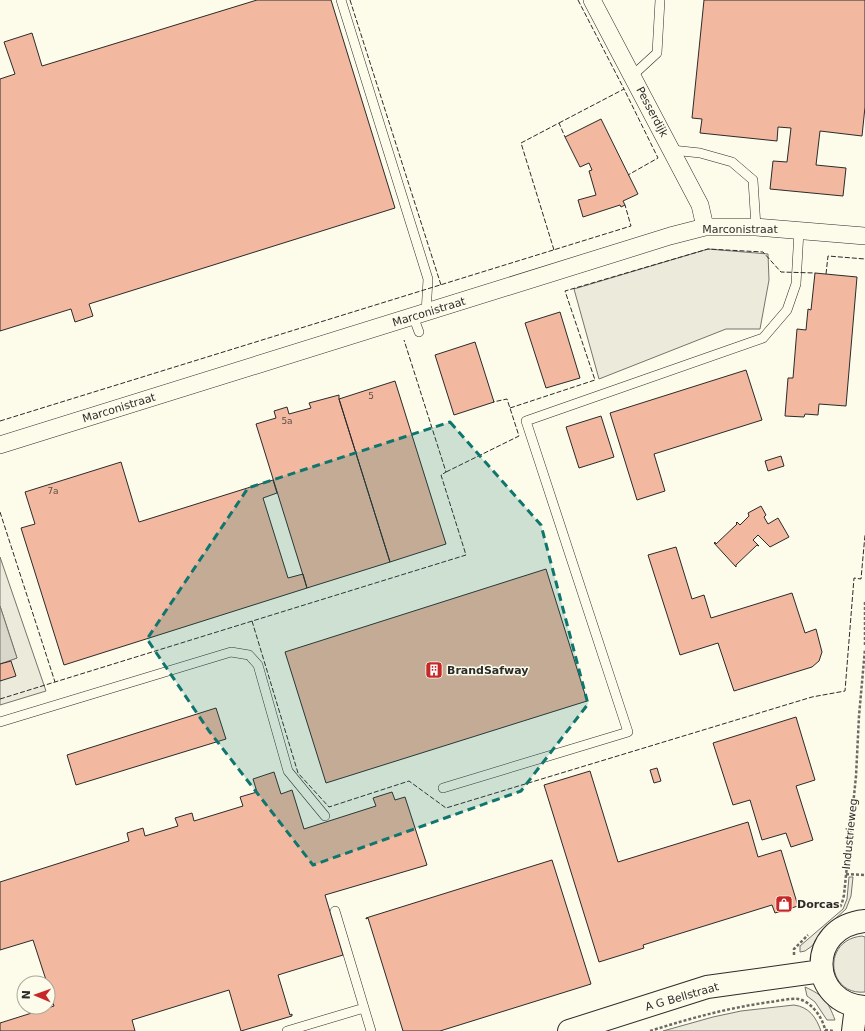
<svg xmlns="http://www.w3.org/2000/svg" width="865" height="1031" font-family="'DejaVu Sans',sans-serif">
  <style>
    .green { fill: #ecebdb; stroke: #74746e }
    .parking { fill: #eceadb; stroke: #74746e }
    .water { fill: #d8d7c9; stroke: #74746e }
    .building { fill: #f2b8a0; stroke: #2b2b2b }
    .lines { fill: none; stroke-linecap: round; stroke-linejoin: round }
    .lane-casing { stroke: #2b2b2b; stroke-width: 10 }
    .street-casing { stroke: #2b2b2b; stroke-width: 18 }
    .secondary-casing { stroke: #2b2b2b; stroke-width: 24 }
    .path { stroke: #6a6964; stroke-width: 2.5; stroke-dasharray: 3 2; stroke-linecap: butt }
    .lane { stroke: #fdfbea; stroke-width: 9 }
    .street { stroke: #fdfbea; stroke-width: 17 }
    .secondary { stroke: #fdfbea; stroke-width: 22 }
    .fence { stroke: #2b2b2b; stroke-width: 1; stroke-dasharray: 5 2; stroke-linecap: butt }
    .marked { fill: #0f766e; fill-opacity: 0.2; stroke: #0f766e; stroke-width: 3; stroke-dasharray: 8 5; stroke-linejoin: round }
    .labels { text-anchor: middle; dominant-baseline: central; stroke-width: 3; stroke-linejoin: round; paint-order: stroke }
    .number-label { font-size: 9px; fill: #5d4e48 }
    .street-label { font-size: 11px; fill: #2b2b2b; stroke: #fdfbea }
    .poi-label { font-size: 11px; font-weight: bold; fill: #2b2b2b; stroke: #fdfbea; text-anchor: start }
  </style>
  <rect width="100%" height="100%" fill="#fdfbea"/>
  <!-- green -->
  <path class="green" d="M0,557L46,691L0,705V664L17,658L0,606Z
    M849,877H853L851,896L846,909L824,929L812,946L805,951L800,952V946L843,909L847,899Z
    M862,936L865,937V992C827,996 821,940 862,936Z
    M805,987C823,995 828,1001 835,1020H827L815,1002L807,996Z
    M794,1005C809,1007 816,1017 821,1031H663L713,1017L741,1011Z"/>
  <!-- parking -->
  <path class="parking" d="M708,249L768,254L769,280L760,329H726L599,379L574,289Z"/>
  <!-- water -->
  <path class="water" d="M0,606L17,658L0,664Z"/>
  <!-- building -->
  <path class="building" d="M257,0H331L395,208L89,304L93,316L75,322L71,309L0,331V79L15,74L4,42L32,33L42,66Z
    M704,0H865V107L862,136L820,131L816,165L846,168L843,196L770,189L773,161L787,162L791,128L778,127L777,141L700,133L702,119L692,118Z
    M601,119L638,194L623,201L625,205L621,207L620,205L583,217L578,200L596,195L589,171L592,170L589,163L580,167L565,137Z
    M815,273L857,277L846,406L819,404L818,415L805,414L804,417L785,416L788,378H793L797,329L806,330L808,309L811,310Z
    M560,312L580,378L546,388L525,323Z
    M475,342L494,402L454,415L435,355Z
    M746,370L762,420L654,454L665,491L637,500L610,413Z
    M395,381L446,544L390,562L339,399Z
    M339,395V399L390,562L307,588L256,424L276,418L274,411L287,407L289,414L311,408L309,403Z
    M601,416L614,457L579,468L566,427Z
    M781,456L784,466L768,471L765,461Z
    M121,462L139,522L273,480L277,493L263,498L288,578L303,574L307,588L64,665L21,528L35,524L25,492Z
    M761,506L766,515L764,517L768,524L778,518L789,537L770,547L758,535L753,540L759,546L757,545L736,565V567L714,543L715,542L716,544L737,524L736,523L737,522L740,525L749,516L748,513Z
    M676,547L692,599L704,595L711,618L792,593L805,633L816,629L822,652L819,661L812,667L734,691L718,643L680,655L648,555Z
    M546,569L587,701L326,783L285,652Z
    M11,661L16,676L0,681V664Z
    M216,708L226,739L76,785L67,755Z
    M796,717L815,780L796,786L813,840L791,847L786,833L762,840L750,800L733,805L713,743Z
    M657,768L661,781L654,783L650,770Z
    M590,771L618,862L748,822L758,857L781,850L798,906L775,913L772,905L643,945L644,948L599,962L544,785Z
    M274,772L281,794L292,790L304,829L376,806L373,798L392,792L395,800L405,797L427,865L325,895L343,955L278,975L290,1015L292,1014V1016L241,1031L229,990L132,1020L135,1031H0V1023L54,1006L48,988V983H47L33,940L0,950V882L129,841L127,833L143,828L145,836L178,826L175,818L192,813L194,821L243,806L240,797L257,792L253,779Z
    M552,860L591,984L440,1031H403L368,918L366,919V918Z"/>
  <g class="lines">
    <defs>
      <path id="lane" d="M341,0L428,279L426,313
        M632,76L657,53L660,0
        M672,150L700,153L732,162L753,180L756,227
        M413,316L419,332
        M0,722L231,652L249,655L258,665L288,771L325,816
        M443,788L628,732L526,421L763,338L787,310L796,284L799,231
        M335,911L371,1031
        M287,1031L364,1008"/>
      <path id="street" d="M592,0L700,205L705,227
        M0,445L670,236L705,227H756L865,236"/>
      <path id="secondary" d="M865,921C805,927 809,1004 865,1007
        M569,1031L707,987L822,971
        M853,1031L856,1007"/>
    </defs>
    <!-- lane casing -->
    <use href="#lane" class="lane-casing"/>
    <!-- street casing -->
    <use href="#street" class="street-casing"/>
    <!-- secondary casing -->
    <use href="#secondary" class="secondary-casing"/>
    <!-- path -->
    <path class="path" d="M865,602V646
      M846,874L865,875
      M840,907L842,903L844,895L856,776L859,716L865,649
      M794,955V949L808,935
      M650,1031C691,1018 728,1008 770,1002C779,1001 790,998 798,999C811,1001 823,1018 825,1030L834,1031"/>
    <!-- lane -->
    <use href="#lane" class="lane"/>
    <!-- street -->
    <use href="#street" class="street"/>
    <!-- secondary -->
    <use href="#secondary" class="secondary"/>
    <!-- fence -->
    <path class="fence" d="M350,0L441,285
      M578,0L624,89
      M559,123L624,89L658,158L628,175
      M554,250L521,143L559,123L565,137
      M826,274L828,256L865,259
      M510,408L595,380L565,291L708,249L763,252L781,272L815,273
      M0,421L631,226L625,205
      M446,472L519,436L507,399L493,402
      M0,512L55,682
      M252,621L298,773L329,807L409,781L446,808L812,697L845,691L854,578L861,579L865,535
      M0,699L466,555L441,475L446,472L404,340"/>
  </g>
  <!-- marked area -->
  <path class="marked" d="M450,422L541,525L588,704L521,791L313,865L209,731L147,639L248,488Z"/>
  <!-- icons -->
  <defs>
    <symbol id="building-square" viewBox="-11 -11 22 22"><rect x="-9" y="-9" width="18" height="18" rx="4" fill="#c62828" stroke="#fdfbea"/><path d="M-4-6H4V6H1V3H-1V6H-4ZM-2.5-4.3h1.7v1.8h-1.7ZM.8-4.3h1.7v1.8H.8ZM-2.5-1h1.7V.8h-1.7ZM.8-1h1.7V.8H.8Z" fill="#fff"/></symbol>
    <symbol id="shop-square" viewBox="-11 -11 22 22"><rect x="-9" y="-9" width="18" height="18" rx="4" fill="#c62828" stroke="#fdfbea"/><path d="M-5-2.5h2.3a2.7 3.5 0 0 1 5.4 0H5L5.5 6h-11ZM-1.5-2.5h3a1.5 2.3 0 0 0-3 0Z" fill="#fff"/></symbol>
  </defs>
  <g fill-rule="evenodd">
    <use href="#building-square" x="424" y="660" width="20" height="20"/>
    <use href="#shop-square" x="774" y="894" width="20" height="20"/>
  </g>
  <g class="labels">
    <!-- number labels -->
    <g class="number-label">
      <text x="371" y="396">5</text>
      <text x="287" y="421">5a</text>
      <text x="53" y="491">7a</text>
    </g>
    <!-- street labels -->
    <g class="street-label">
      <text transform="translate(652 112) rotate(62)">Pesserdijk</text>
      <text x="740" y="229">Marconistraat</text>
      <text transform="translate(429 312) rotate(-17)">Marconistraat</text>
      <text transform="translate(119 408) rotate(-17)">Marconistraat</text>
      <text transform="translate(850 834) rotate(-84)">Industrieweg</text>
      <text transform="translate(682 997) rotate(-16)">A G Bellstraat</text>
    </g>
    <!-- poi labels -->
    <g class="poi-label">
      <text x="447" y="670">BrandSafway</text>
      <text x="797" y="904">Dorcas</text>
    </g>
  </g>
  <!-- north arrow -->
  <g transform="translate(36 995) rotate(272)"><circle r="19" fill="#fdfbea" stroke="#a9a89e"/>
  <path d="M0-3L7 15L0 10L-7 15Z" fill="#c62828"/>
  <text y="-6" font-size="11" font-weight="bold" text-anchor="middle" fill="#2b2b2b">N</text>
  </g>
</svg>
